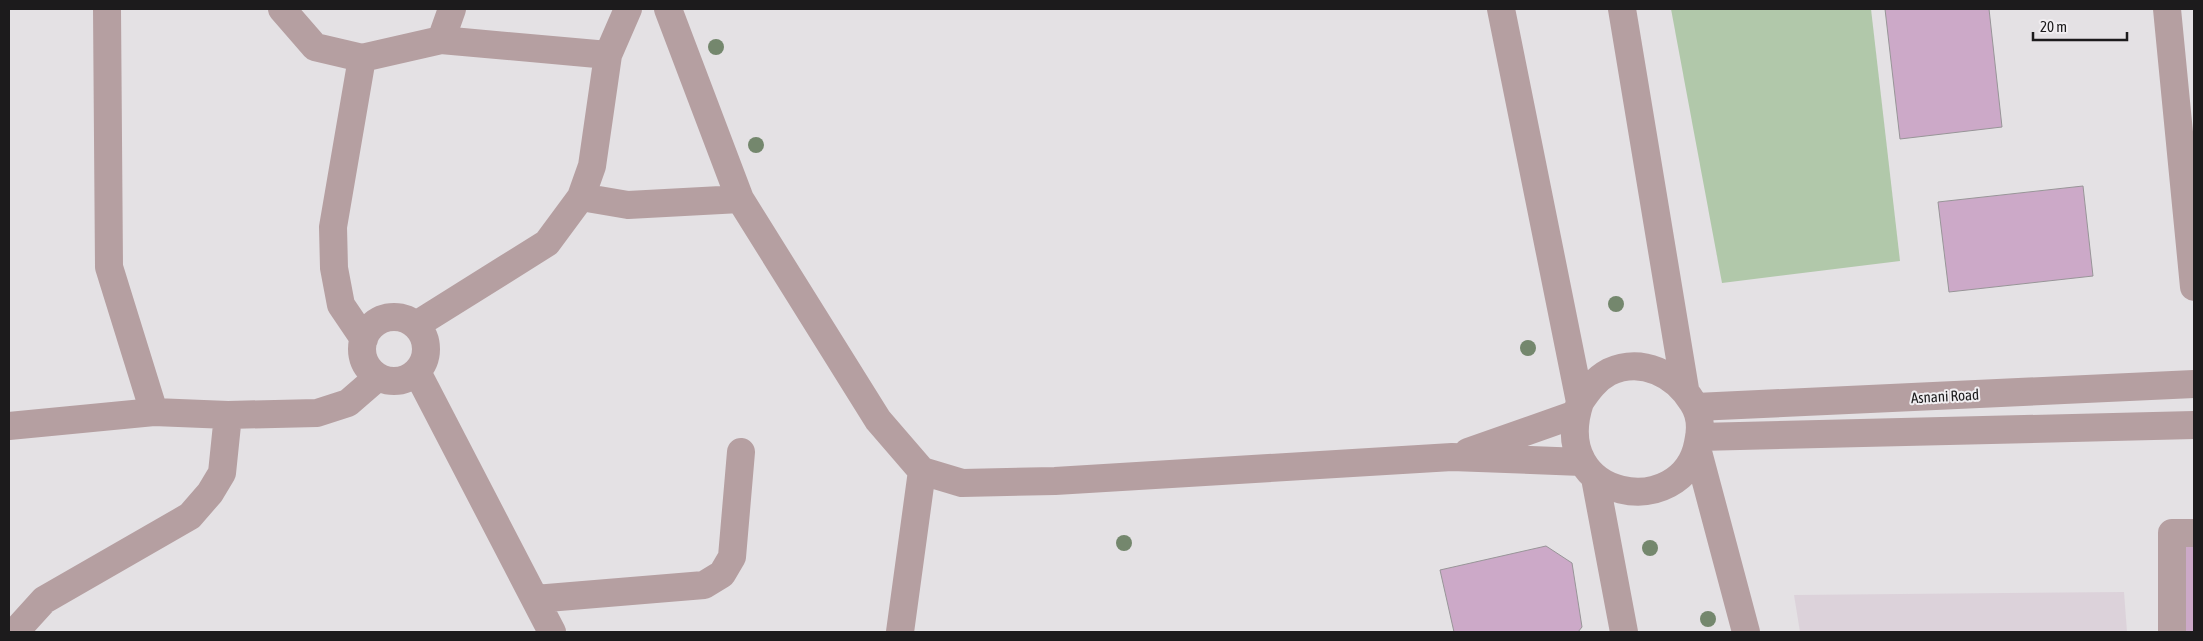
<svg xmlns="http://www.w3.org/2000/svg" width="2203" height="641" font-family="'Asap Condensed',sans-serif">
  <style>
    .built { fill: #dcd2da }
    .green { fill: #b1c8aa }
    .building { fill: #cca9c8; stroke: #989598 }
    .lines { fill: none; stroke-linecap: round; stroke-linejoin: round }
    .minor { stroke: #b59fa1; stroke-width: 28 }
    .tree { fill: #74876d }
    .labels { text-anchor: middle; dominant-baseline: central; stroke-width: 4; stroke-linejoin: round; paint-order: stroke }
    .street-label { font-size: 15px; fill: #1c1b1c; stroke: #f1eef1 }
  </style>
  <rect width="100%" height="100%" fill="#e4e1e4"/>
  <!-- built -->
  <path class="built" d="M2124,592L2127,632H1800L1794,595Z"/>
  <!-- green -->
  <path class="green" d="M1671,9H1871L1900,261L1722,283Z"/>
  <!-- building -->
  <path class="building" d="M1885,9H1989L2002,127L1900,139Z
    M2083,186L2093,276L1949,292L1938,202Z
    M2185,542H2194V632H2185Z
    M1546,546L1572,563L1582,627L1578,632H1454L1440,570Z"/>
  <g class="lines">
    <!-- minor -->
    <path class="minor" d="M107,9L109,267L154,412
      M282,9L315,47L362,58L441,40L452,9
      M668,9L740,199L878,420L922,471L962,483L1055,481L1452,457L1582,462
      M1501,9L1580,402C1547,502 1683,522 1698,443C1701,430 1701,415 1693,403C1676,374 1642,357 1609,372C1596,379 1588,390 1580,402
      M1622,9L1685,389
      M2167,9L2194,287
      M441,40L608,55
      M362,58L333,227L334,268L341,305L364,339
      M581,197L592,166L608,55L628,9
      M362 349a32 32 0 1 1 64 0a32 32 0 1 1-64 0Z
      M416,325L547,243L581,197L628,205L740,199
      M417,372L552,632
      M1696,407L2194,384
      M9,426L154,412L228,415L317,413L348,403L378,377
      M1699,437L2194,425
      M1697,448L1746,632
      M1468,452L1576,414
      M1595,478L1624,632
      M535,599L704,585L722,574L732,557L741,452
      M15,632L44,600L190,516L210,493L222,473L228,415
      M900,632L922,471
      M2172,632V533H2194"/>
  </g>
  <!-- trees -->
  <g class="tree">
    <circle cx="716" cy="47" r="8"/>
    <circle cx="756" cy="145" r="8"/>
    <circle cx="1616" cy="304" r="8"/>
    <circle cx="1528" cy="348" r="8"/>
    <circle cx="1124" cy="543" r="8"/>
    <circle cx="1650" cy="548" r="8"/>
    <circle cx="1708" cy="619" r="8"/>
  </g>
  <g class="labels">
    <!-- street labels -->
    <g class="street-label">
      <text transform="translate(1945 396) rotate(-3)">Asnani Road</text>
    </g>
  </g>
  <!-- border -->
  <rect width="2203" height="641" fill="none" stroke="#1c1b1c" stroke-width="20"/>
  <!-- scale -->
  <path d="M2033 32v8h94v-8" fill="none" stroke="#1c1b1c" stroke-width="2.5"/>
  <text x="2040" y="32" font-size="15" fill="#1c1b1c" stroke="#f1eef1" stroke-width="4" paint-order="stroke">20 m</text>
</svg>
